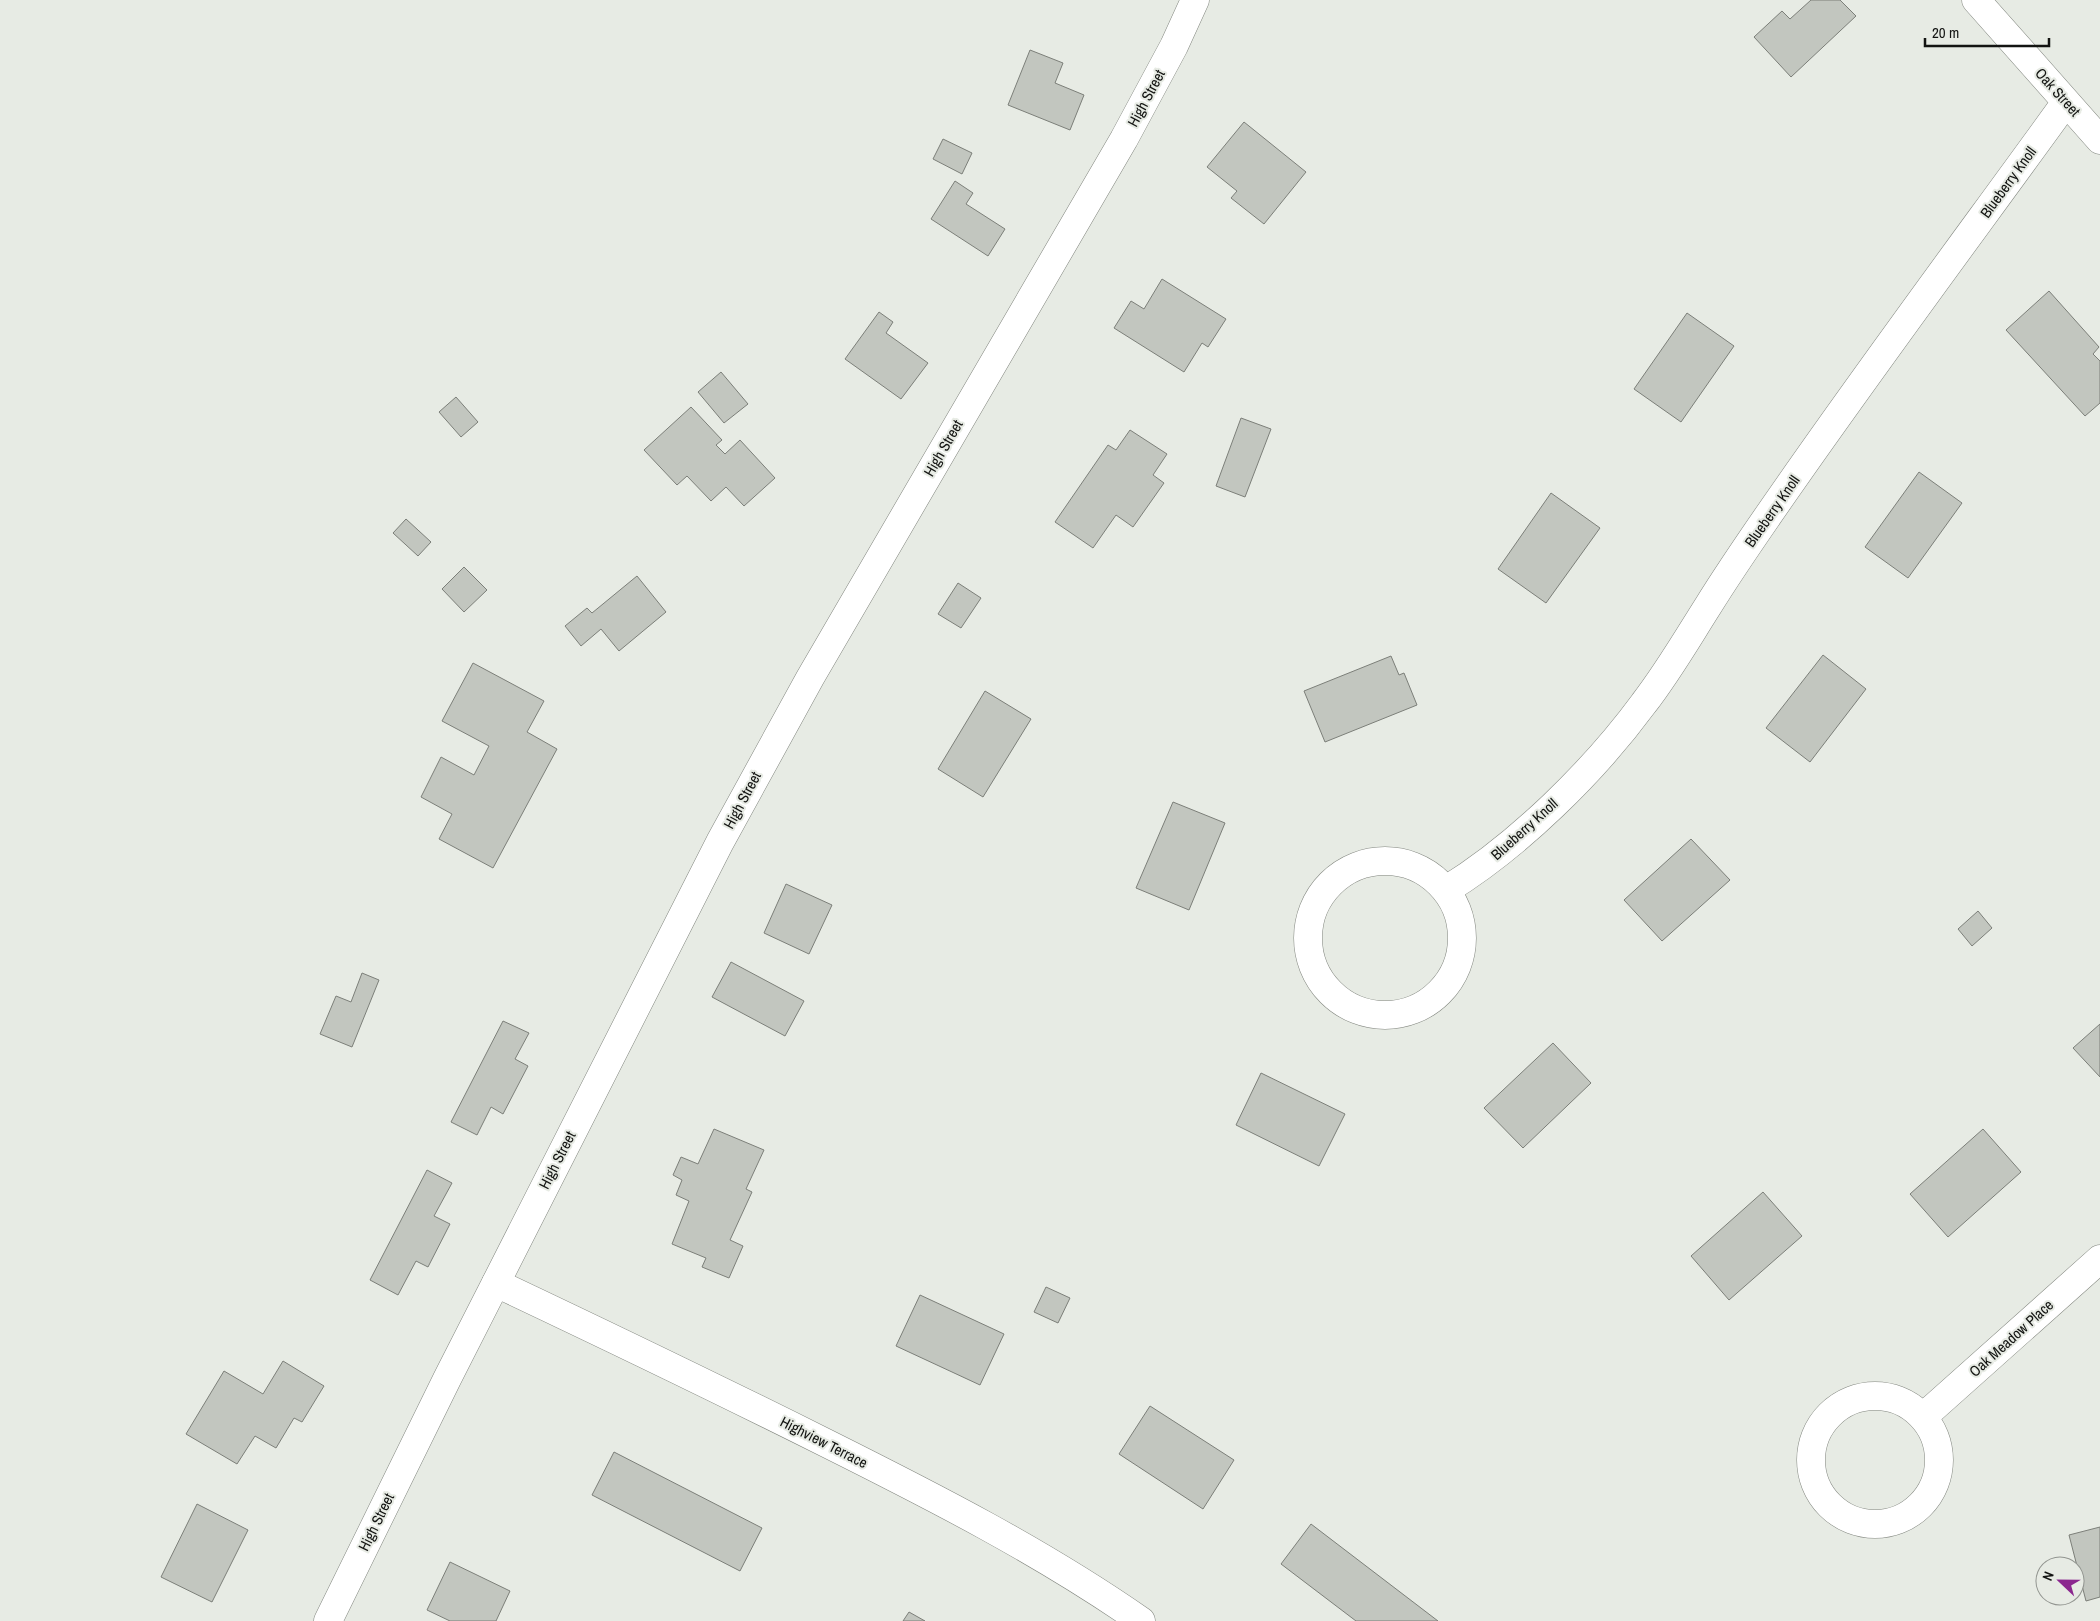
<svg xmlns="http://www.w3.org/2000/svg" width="2100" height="1621" font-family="'Archivo Narrow',sans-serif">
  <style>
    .building { fill: #c2c6bf; stroke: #7c7f79 }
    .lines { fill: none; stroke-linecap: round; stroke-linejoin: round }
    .minor-casing { stroke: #82867f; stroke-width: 29 }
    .tertiary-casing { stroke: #82867f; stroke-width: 29 }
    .minor { stroke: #fff; stroke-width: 28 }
    .tertiary { stroke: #fff; stroke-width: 28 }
    .labels { text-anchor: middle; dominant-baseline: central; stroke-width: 4; stroke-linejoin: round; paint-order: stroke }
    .street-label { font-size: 15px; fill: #131412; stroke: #e7ebe4 }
  </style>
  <rect width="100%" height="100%" fill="#e7ebe4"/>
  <!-- building -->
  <path class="building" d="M1811,0H1840L1856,16L1791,77L1754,37L1782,11L1790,19Z
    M1030,50L1063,63L1055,83L1084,95L1070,130L1008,105Z
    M1244,122L1306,172L1264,224L1231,198L1237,191L1207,167Z
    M943,139L972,153L962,174L933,159Z
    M955,181L973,193L966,204L1005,229L988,256L931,219Z
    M1162,279L1226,319L1208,347L1202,343L1184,372L1114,328L1131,301L1144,309Z
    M2049,291L2099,347L2093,354L2100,361V403L2085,416L2006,330Z
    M879,312L893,322L886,333L928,363L901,399L845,359Z
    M1687,313L1734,346L1681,422L1634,389Z
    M721,372L748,404L724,423L698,392Z
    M456,397L478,422L461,437L439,412Z
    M691,407L722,440L716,445L725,454L740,440L775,478L744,506L726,487L711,501L687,476L677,485L644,450Z
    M1241,418L1271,429L1245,497L1216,486Z
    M1130,430L1167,454L1153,475L1164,483L1133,527L1116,515L1093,548L1055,522L1108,445L1116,450Z
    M1919,472L1962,503L1908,578L1865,547Z
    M1551,493L1600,528L1546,603L1498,569Z
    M406,519L431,542L418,556L393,533Z
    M464,567L487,590L464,612L442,589Z
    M637,576L666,612L619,651L601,629L581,646L565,626L587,608L592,613Z
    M958,583L981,598L961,628L938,614Z
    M1823,655L1866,689L1810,762L1766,728Z
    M1391,656L1399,675L1404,673L1417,705L1325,742L1304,691Z
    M473,663L544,701L527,732L557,749L493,868L439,839L452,814L421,797L441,757L474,775L489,746L442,721Z
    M985,691L1031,719L983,797L938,769Z
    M1173,802L1225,823L1189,910L1136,888Z
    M1691,839L1730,880L1662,941L1624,900Z
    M786,884L832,905L809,954L764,933Z
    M1978,911L1992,928L1972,946L1958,929Z
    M731,962L804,1001L785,1036L712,997Z
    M362,973L379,980L352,1047L320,1034L336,996L351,1002Z
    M503,1021L529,1033L515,1059L528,1066L503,1114L491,1107L477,1135L451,1122Z
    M2100,1024V1077L2073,1048Z
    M1553,1043L1591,1083L1523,1148L1484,1108Z
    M1261,1073L1345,1114L1319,1166L1236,1125Z
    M714,1129L764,1150L746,1189L752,1192L730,1240L743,1246L729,1278L702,1267L706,1258L672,1244L689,1201L676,1195L682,1180L673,1175L681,1157L698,1164Z
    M1983,1129L2021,1172L1948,1237L1910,1194Z
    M427,1170L452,1183L434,1216L450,1224L428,1267L416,1261L398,1295L370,1280Z
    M1763,1192L1802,1236L1729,1300L1691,1256Z
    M1046,1287L1070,1298L1058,1323L1034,1312Z
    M920,1295L1004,1334L980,1385L896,1346Z
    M283,1361L324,1386L302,1422L294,1418L276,1448L255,1436L237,1464L186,1434L224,1371L263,1394Z
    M1150,1406L1234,1460L1203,1509L1119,1454Z
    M614,1452L762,1528L740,1571L592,1495Z
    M197,1504L248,1530L212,1602L161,1577Z
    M1311,1524L1438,1621H1356L1281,1564Z
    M2100,1527V1597L2086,1601L2069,1535Z
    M450,1562L510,1591L496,1621H450L427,1610Z
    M909,1612L925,1621H903Z"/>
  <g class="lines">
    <defs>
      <path id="minor" d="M1976,0L2100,140
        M1308 938a77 77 0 1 1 154 0a77 77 0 1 1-154 0Z
        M1446,890C1518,846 1594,771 1644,703C1668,672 1687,639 1708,606C1734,564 1762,524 1790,484C1880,355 1974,229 2066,102
        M496,1283C606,1335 716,1388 826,1443C934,1497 1042,1552 1141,1621
        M1811 1460a64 64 0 1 1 128 0a64 64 0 1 1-128 0Z
        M1923,1417L2100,1259"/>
      <path id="tertiary" d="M328,1621L447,1379L720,842L810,678L1124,139L1174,46L1195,0"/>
    </defs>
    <!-- minor casing -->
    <use href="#minor" class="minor-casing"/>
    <!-- tertiary casing -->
    <use href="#tertiary" class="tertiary-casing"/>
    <!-- minor -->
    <use href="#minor" class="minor"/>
    <!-- tertiary -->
    <use href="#tertiary" class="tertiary"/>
  </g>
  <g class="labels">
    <!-- street labels -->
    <g class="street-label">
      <text transform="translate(2058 92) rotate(48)">Oak Street</text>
      <text transform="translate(1146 98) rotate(-62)">High Street</text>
      <text transform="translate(2008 182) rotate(-54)">Blueberry Knoll</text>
      <text transform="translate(943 448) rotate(-60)">High Street</text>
      <text transform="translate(1772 511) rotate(-55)">Blueberry Knoll</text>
      <text transform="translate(742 800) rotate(-62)">High Street</text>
      <text transform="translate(1524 829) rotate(-42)">Blueberry Knoll</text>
      <text transform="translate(557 1160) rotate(-63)">High Street</text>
      <text transform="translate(2011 1338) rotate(-42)">Oak Meadow Place</text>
      <text transform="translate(824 1442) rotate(27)">Highview Terrace</text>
      <text transform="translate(376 1522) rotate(-64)">High Street</text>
    </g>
  </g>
  <!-- north arrow -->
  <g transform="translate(2060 1581) rotate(292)"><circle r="24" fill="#e7ebe4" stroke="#929590"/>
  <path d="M0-4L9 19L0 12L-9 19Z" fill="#8b278f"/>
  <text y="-8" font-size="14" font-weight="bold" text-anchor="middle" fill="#131412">N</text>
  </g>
  <!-- scale -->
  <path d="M1925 38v8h124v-8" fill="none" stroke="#131412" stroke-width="2.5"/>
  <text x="1932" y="38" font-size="15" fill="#131412" stroke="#e7ebe4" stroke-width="4" paint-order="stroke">20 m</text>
</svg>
